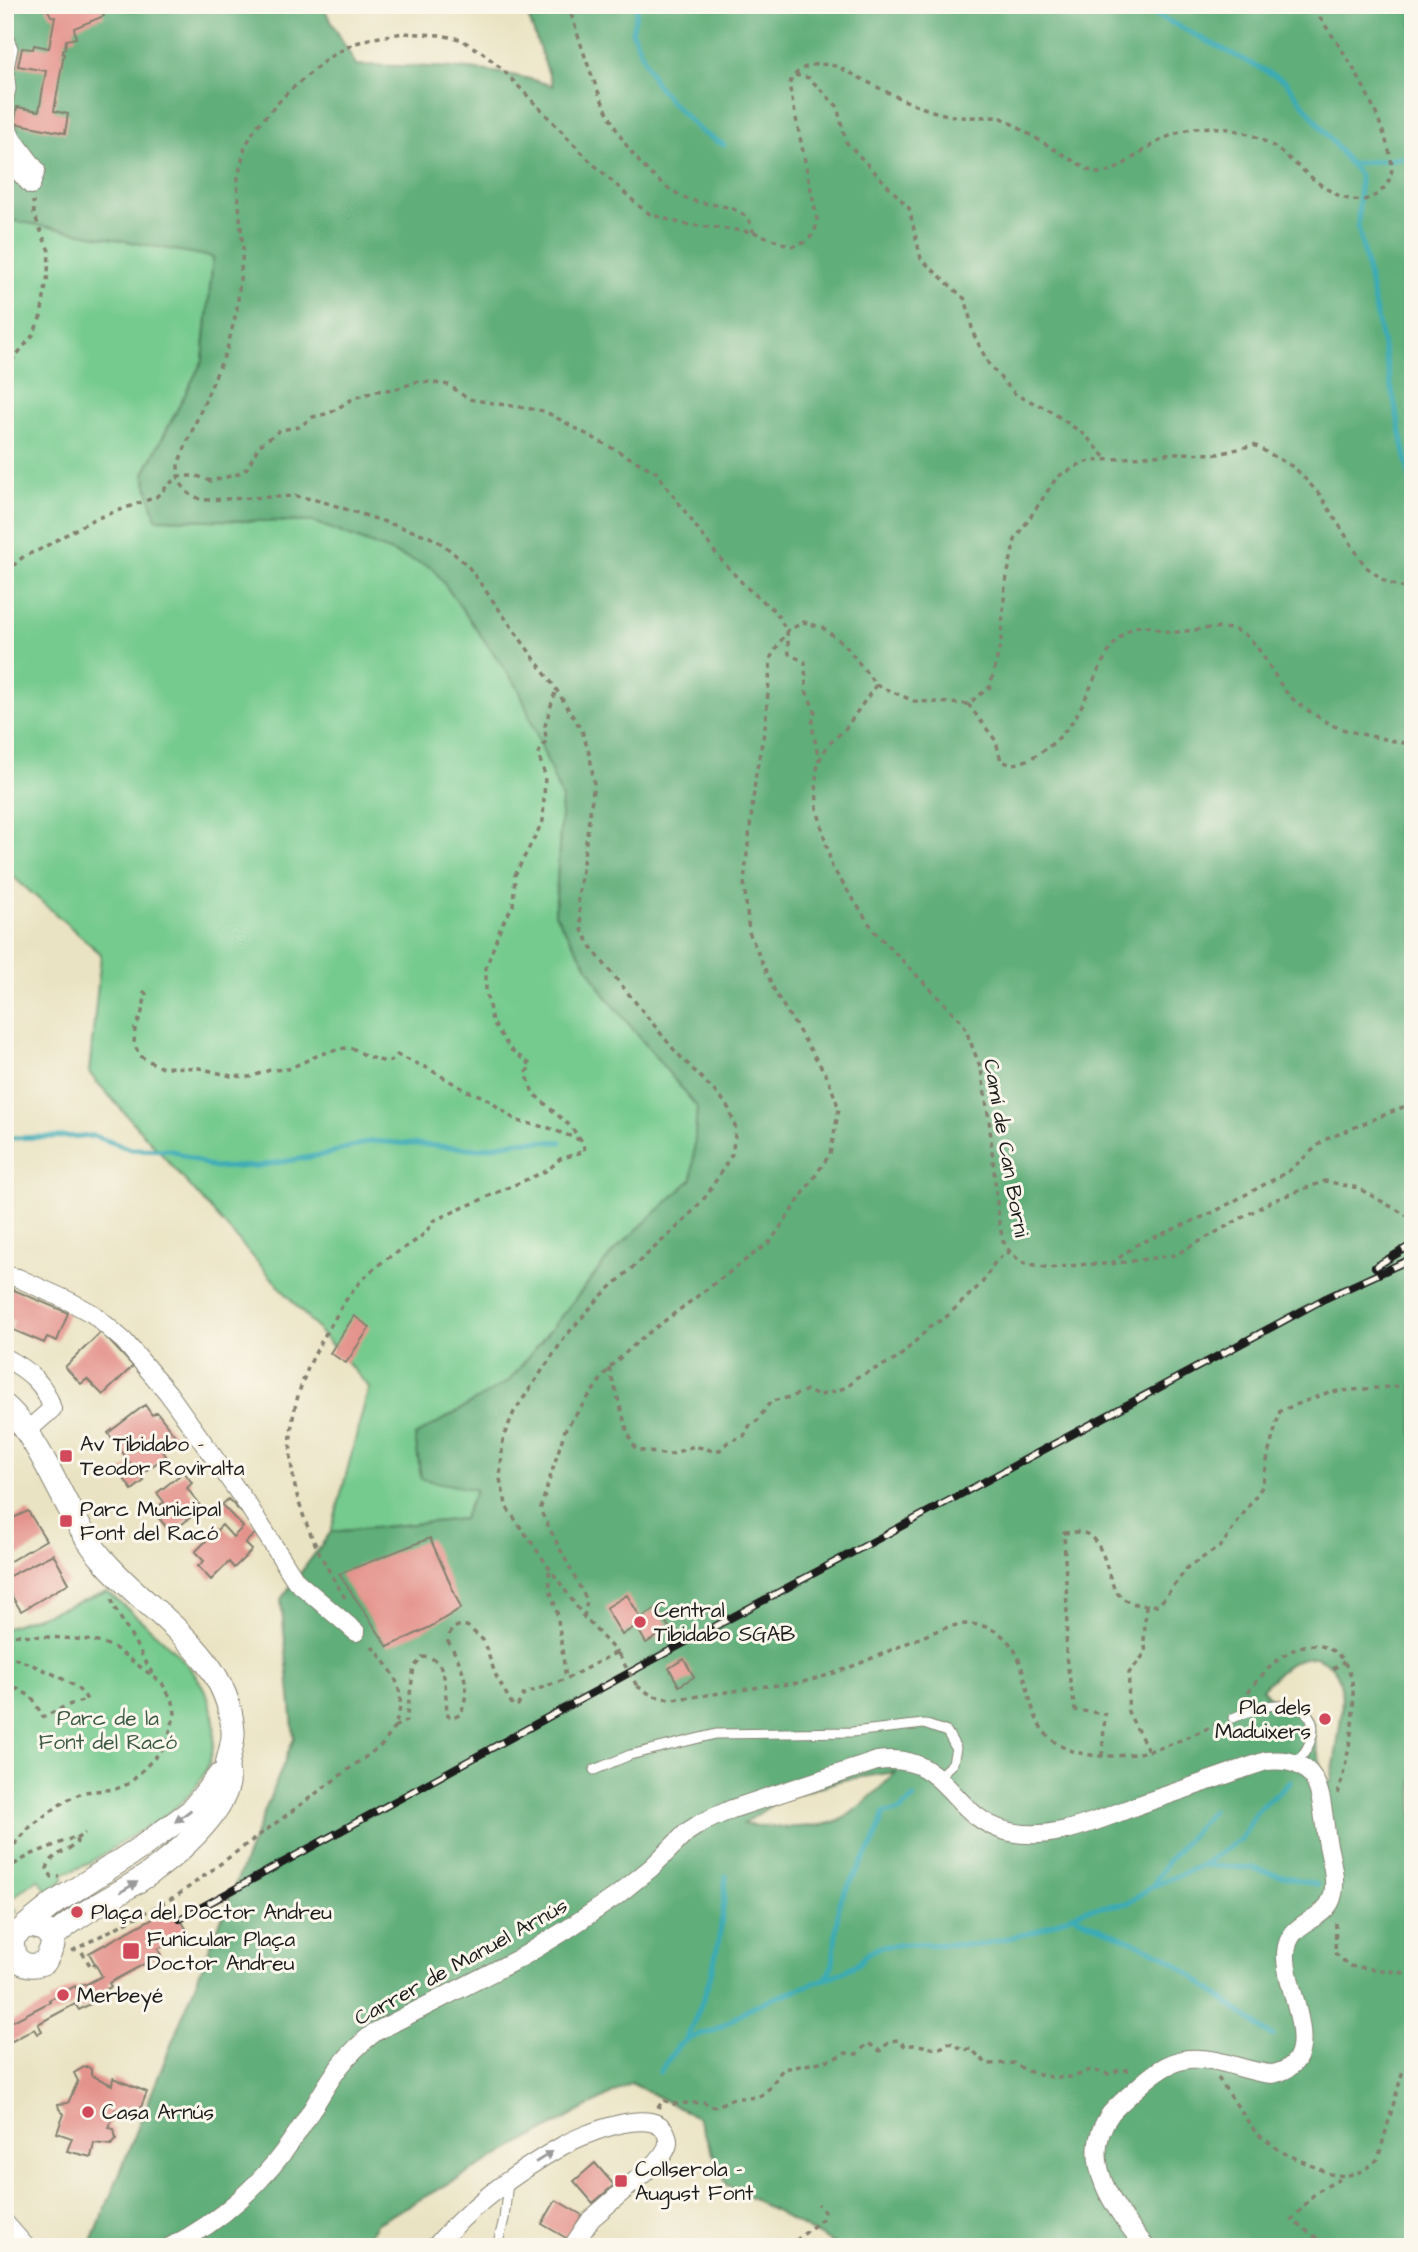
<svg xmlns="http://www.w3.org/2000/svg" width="1418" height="2252" font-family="'Architects Daughter',sans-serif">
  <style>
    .green { fill: #75ca8e; stroke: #487355; stroke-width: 2 }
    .forest { fill: #60ae79; stroke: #3e654a; stroke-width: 2; fill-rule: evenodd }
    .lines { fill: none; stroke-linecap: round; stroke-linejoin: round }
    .stream { stroke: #3aabb6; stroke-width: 5 }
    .building { fill: #e4938c }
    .service-casing { stroke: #838070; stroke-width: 11 }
    .minor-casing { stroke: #838070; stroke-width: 20 }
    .tertiary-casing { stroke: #838070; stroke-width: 25 }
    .path { stroke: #838070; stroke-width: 3.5; stroke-dasharray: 5 5; stroke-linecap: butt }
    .service { stroke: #fff; stroke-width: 9 }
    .minor { stroke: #fff; stroke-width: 18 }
    .tertiary { stroke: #fff; stroke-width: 23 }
    .rail-casing { stroke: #1c1c1c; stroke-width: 8 }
    .rail { stroke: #fbf7ec; stroke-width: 5; stroke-dasharray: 16; stroke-linecap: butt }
    .path-bridge { stroke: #838070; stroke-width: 3.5; stroke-dasharray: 5 5; stroke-linecap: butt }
    .oneway { fill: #999 }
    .poi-dot { fill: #d1495b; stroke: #fbf7ec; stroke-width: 2.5 }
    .labels { text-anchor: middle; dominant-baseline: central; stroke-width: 6; stroke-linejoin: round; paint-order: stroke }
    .street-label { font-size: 21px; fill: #1c1c1c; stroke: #fbf7ec }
    .poi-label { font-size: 21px; fill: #1c1c1c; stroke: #fbf7ec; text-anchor: start }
    .park-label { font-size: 21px; fill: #3b5944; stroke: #fbf7ec }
  </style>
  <rect width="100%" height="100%" fill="#fbf7ec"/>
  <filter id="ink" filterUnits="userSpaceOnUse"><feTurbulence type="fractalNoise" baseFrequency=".0143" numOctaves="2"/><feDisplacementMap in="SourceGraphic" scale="14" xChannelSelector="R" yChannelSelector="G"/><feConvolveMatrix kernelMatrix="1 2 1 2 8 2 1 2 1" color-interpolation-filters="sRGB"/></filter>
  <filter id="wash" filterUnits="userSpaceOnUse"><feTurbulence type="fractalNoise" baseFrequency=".00686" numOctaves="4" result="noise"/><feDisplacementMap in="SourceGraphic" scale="28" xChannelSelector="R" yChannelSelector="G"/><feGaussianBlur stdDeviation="1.57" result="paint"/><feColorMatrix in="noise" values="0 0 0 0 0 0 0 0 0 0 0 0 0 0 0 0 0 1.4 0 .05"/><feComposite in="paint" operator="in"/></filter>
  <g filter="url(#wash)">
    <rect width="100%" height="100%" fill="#eae3c3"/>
    <!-- green -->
    <path class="green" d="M5,219L213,257L203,360L144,473L156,519L314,522L433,568L519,689L562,799L555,914L605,995L697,1107L693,1179L614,1251L509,1381L415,1436L477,1489L463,1519L331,1532L369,1387L89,1073L101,954L9,873L5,876Z
      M107,1592C134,1614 172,1645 193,1672C224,1711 221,1763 186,1798C172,1812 154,1823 138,1832C114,1847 90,1865 63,1874V1880L48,1892L38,1879L9,1900L17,1911L5,1921V1628Z"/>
    <!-- forest -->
    <path class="forest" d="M5,5H322L356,65C421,67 491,64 553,86L524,5H1413V2247H840L727,2185L697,2117L631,2083L377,2223L361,2247H90L294,1738L281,1599L331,1532L463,1519L476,1490L421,1479L415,1436L509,1381L614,1251L692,1179L697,1107L605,995L555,914L562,799L519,689L433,568L314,522L156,519L144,474L203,360L213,257L5,219ZM1316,1657C1326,1661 1335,1668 1339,1679C1347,1701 1335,1757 1331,1782L1323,1780L1312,1723L1304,1712L1276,1705L1262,1689C1278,1673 1291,1656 1316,1657ZM896,1772C887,1782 853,1814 842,1819C820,1830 767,1828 743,1824L781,1799L842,1780Z"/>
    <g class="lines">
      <!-- stream -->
      <path class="stream" d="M638,5L632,32L654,81L671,102L701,132L724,145
        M1137,5L1285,81L1350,164L1413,157
        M1350,164L1360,176L1358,225L1413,492
        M5,1138L94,1136L131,1149L171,1150L214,1168L259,1166L327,1154L371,1141L478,1149L519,1141L561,1142
        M1202,1865L1241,1839L1257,1811L1290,1782
        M1153,1885L1168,1861L1212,1811
        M1071,1915L1166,1956L1273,2037
        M826,1978L833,1964L839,1902L874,1842L884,1813L899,1811L914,1798
        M685,2041C713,1986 722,1936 726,1876
        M660,2072L678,2046L685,2041L700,2034L712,2032L754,2006L840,1973L859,1963L869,1952L880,1947L907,1944L979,1945L1034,1932L1086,1909L1128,1903L1151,1887L1202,1865L1252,1868L1317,1885"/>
    </g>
    <g id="blocks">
      <!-- building -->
      <path class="building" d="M45,5H109L101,9L104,16L74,28L76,38L66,40L65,49L63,50L62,53L64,54L54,111L68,114L65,133L14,123L17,107L39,111L46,71L18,66L22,48L33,49L34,45L49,48L55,17L51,16Z
        M7,1287L68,1313L57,1341L47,1337L44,1343L11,1329L14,1321L5,1318Z
        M354,1316L370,1327L346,1363L330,1353Z
        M101,1332L133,1366L103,1395L87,1379L81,1384L65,1367Z
        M145,1405L152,1415L157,1412L176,1437L161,1448L166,1456L140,1475L144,1481L132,1490L120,1473L131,1464L108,1433Z
        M184,1472L192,1483L187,1488L202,1508L171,1533L153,1511L164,1502L157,1493Z
        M228,1499L259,1530L245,1543L252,1550L234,1568L229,1562L211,1580L198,1566L204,1561L195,1552L222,1525L233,1537L243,1527L222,1505Z
        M28,1511L46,1540L5,1564V1522Z
        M430,1538L461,1608L430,1627L388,1647L339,1574Z
        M53,1554L69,1583L21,1611L5,1585V1578Z
        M627,1595L641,1618L657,1608L670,1629L646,1643L636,1626L622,1635L606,1608Z
        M684,1659L694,1677L679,1686L669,1668Z
        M173,1907L188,1932L158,1949L161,1955L109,1983L111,1987L99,1993L101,1997L98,2000L79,2010L75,2004L38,2024L42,2031L37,2034L34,2029L5,2045V2025L50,2002L49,2000L75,1986L76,1988L84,1984L85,1985L102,1976L89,1953Z
        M86,2066L91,2069V2075L112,2085L113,2078L147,2092L137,2117L115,2110L109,2128L114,2129L116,2139L111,2145L94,2143L91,2157L67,2151L72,2138L57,2133L64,2114L59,2109L58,2104L68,2103L78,2081L74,2073Z
        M595,2163L614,2185L593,2203L574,2181Z
        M556,2200L582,2215L568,2239L542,2224Z"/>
    </g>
  </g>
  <g filter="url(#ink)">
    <use href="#blocks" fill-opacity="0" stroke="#838070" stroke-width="2"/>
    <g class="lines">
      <defs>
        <path id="service" d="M5,30L13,48L9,68L11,89L5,116
          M1233,1718C1247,1712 1261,1706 1276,1705C1321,1704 1321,1736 1296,1763
          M594,1770L630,1755L716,1734L852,1732L924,1724L947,1732L956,1748L953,1763L939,1776
          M497,2247L504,2219L508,2182"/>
        <path id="minor" d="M5,122L12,138L36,170L31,185L5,156
          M5,1275L18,1278L71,1302L93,1314L124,1341L168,1393L249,1507L296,1581L356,1632
          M5,1358C28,1370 46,1384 52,1409L27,1431
          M5,2223L26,2247
          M170,2247C221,2222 266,2180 297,2133C325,2092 333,2064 375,2032L522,1957L566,1930L615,1897L651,1868L687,1832L701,1823L732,1809L877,1761C948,1751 948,1815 1006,1831C1054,1844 1105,1816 1150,1801C1189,1788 1227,1774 1266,1761C1324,1755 1320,1798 1327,1840C1330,1858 1338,1880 1332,1898C1323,1923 1288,1920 1286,1953C1283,1989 1331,2063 1272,2074C1244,2072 1218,2056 1188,2059C1166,2062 1150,2076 1134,2091C1126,2098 1118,2105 1111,2113C1076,2160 1116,2211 1146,2247
          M435,2247C470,2206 515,2173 562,2146C581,2135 653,2105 666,2133C672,2145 664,2153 657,2162L591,2219L572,2247"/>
        <path id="tertiary" d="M5,1406C19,1418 28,1433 37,1448C59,1485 76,1530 105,1562C151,1615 228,1653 233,1731C234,1744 228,1755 227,1767C227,1772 229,1778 228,1783C222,1815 175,1856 149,1874C117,1896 80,1911 52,1938
          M29,1926C42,1927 51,1932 53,1945L45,1962C32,1968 22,1966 14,1955L12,1941L16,1934L53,1904L140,1848L191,1811L219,1776"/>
      </defs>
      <!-- service casing -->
      <use href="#service" class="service-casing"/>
      <!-- minor casing -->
      <use href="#minor" class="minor-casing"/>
      <!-- tertiary casing -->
      <use href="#tertiary" class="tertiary-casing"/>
      <!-- path -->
      <path class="path" d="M568,5C589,67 608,143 663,184C671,191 681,196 691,200C713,207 749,203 753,232
        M795,75L809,78L837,106L846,142L909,208L921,259L966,300L973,333L989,365L1016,395L1046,408L1085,435L1108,460
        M5,369L33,335L41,316L48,274L49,251L34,214L33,201
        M5,573L24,556L39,550L92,520L156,497L178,476H197L211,481L238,474L247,468L259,446L280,430L299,427L313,417L330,413L354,398L377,391L396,389L419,381L449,385L468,399L544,411L656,472L717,555L745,586L775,611L787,631L789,654L805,662L806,691L815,711L812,725L819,761
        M876,685L845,729L828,745L819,761L816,773L817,808L832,867L874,931L963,1023L981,1069L989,1119L999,1222L1003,1241L1010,1252L1021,1262L1050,1268L1089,1264H1111L1175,1255L1272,1201L1325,1181L1358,1188L1413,1219
        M968,704L996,741L1001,761C1013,766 1019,764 1031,758C1048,749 1064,735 1074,719C1092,693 1105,635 1139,626C1149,624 1163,633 1175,632C1195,631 1218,624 1238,631C1258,638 1273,677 1287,693C1297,705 1317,716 1330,724C1346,733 1393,740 1413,745
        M143,991L146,994L141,1016L135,1028L134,1044L140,1056L160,1067L199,1068L231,1076L250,1077L270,1070L288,1069L321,1054L345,1048L354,1049L368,1057L386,1062L391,1061L397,1055L427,1068L467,1091L484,1097L517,1121L549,1128L580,1140
        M1111,1264L1136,1245L1214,1212L1289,1171L1324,1140L1413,1103
        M609,1368L628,1433L636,1450L669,1455L694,1446L710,1450H720L728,1442L744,1436L751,1423L757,1421L771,1401L791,1397L807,1390L818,1396L848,1387L857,1377L897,1359L932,1325L945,1318L982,1283L995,1262L1003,1255L1010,1252
        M549,1571L550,1589L557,1612L566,1679
        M345,1598C288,1505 267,1434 325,1335C336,1317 346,1297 360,1282C370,1272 381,1262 393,1255C408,1245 425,1238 433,1221L548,1170L560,1159L585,1151L582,1141L571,1127L533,1093L526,1073L531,1065L510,1049L492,1021L486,990V968L501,926L513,906L515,875L543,821L545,775L538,754L546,741L545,726L556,689
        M112,1599L113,1605L153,1674
        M1146,1606L1144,1641L1146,1652L1129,1673L1128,1712L1148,1750
        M584,1617L587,1601L540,1510L565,1430L609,1368L643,1337L771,1241L830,1154L839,1109L828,1078L776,994L749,932L744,882L756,773L765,728L771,657L787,631L804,622L823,628L845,645L876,685L914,701L968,704L990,687L1001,642L1005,586L1015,540L1057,477L1084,462L1175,453L1218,454L1254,445L1295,468L1320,495L1365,566L1386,582L1413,591
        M5,1634L90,1640L112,1646L162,1683L173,1702L175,1713L166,1746L130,1783L116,1789L84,1792L65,1801L31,1826L5,1855
        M5,1654C27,1664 77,1679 87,1700L68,1705L43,1717L32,1697L5,1682
        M619,1655L584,1617L507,1508L500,1479L503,1438L514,1412L565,1337L601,1296L684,1221L707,1195L732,1154L736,1129L729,1109L723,1100L675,1051L593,950L582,930L578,899L594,784L590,756L582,731L556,689L468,566L444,545L428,536L321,501L296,496L202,500L188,493L182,485L178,476V464L227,349L237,309L243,250L237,182L245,147L256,127L287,93L328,58L353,44L369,39L403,33L440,35L460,39L483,53L503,70L588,159L639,206L650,214L683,224L753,232L791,246C808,245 817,234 817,218L789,85C797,64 818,61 838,67C874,84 912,109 953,116C969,119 985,115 1002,118L1094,173C1113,174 1122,165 1137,155C1163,137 1188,124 1221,128C1239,130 1255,135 1271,145C1300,162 1347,226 1383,189C1396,175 1392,160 1387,144C1371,92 1343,48 1310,5
        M1333,1669L1344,1662
        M637,1686L653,1696L670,1699C700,1697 730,1691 760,1687C774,1685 789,1685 802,1682C840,1674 876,1656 912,1641C935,1632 958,1619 983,1626C1029,1640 1021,1687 1038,1722C1060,1766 1125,1759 1163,1747C1183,1740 1203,1730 1222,1722
        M1242,1700C1262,1674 1296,1629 1333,1651C1343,1657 1350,1670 1352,1682C1357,1715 1347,1762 1338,1794
        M394,1727L406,1721L414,1667L423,1657C452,1657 443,1697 448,1716L452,1718L460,1715C473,1687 462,1665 448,1641C449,1629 456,1624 467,1626L483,1640L496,1676L513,1706L518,1705L524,1694L566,1679L617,1652
        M1102,1756L1105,1714L1075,1710L1066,1657L1067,1608L1064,1533C1073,1532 1084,1530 1091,1537C1119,1563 1096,1610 1159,1605L1188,1567L1221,1546L1262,1487L1269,1451L1280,1411L1329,1392L1413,1385
        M76,1839L85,1833
        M5,1870L30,1855L75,1837L77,1842L75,1845C64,1852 50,1856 47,1869L52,1877H59
        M1336,1923L1335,1953L1349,1966L1413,1974
        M72,1951L178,1895L383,1744C413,1706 401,1675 369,1644
        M82,1952L91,1967L95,1964
        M1218,2078L1256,2133L1282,2152L1330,2174L1345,2176L1363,2171L1378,2159L1403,2070L1413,2061
        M658,2108L663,2100L674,2104L704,2102L709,2106L718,2107C734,2092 745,2102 761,2095C770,2091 777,2076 783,2069C796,2067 837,2060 845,2053L857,2054L868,2043L880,2051L890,2041L898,2040L906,2047C923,2039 934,2057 948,2043L955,2044L962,2050L971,2049L987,2064L1013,2063L1027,2071L1051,2077H1074L1090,2070L1109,2074L1119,2070H1132
        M788,2247L822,2219L824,2211L818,2204
        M1335,2247L1318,2239L1292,2220L1316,2192L1344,2177"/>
      <!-- service -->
      <use href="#service" class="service"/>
      <!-- minor -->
      <use href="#minor" class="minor"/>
      <!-- tertiary -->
      <use href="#tertiary" class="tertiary"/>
      <defs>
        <path id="rail" d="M1375,1267L1413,1244
          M180,1919L647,1663L1324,1299L1413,1258"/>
      </defs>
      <!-- rail casing -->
      <use href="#rail" class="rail-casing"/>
      <!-- rail -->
      <use href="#rail" class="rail"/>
      <!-- path-bridge -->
      <path class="path-bridge" d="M619,1655L637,1686"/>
    </g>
    <!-- one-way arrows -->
    <defs><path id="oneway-solid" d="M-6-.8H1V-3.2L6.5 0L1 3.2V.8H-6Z" transform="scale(1.75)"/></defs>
    <g class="oneway">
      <use href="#oneway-solid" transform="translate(183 1816) rotate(143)"/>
      <use href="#oneway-solid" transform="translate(129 1887) rotate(-31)"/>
      <use href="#oneway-solid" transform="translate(544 2157) rotate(-32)"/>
    </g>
  </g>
  <!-- markers -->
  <g class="poi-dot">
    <rect x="59" y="1449" width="14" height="14" rx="3.5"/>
    <rect x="59" y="1514" width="14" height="14" rx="3.5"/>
    <circle cx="640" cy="1622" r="7"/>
    <circle cx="1325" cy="1719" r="7"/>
    <circle cx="77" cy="1912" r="7"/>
    <rect x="122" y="1942" width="18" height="18" rx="3.5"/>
    <circle cx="63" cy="1995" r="7"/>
    <circle cx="88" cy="2112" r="7"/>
    <rect x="614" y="2174" width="14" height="14" rx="3.5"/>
  </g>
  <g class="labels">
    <!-- street labels -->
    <g class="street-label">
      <text transform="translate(1006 1148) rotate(80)">Camí de Can Borni</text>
      <text transform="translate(461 1962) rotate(-29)">Carrer de Manuel Arnús</text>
    </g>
    <!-- poi labels -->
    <g class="poi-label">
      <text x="80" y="1444">Av Tibidabo -<tspan x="80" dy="24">Teodor Roviralta</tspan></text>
      <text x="80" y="1509">Parc Municipal<tspan x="80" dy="24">Font del Racó</tspan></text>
      <text x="654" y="1610">Central<tspan x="654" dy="24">Tibidabo SGAB</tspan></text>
      <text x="1311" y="1707" text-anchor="end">Pla dels<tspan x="1311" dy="24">Maduixers</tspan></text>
      <text x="91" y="1912">Plaça del Doctor Andreu</text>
      <text x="147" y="1939">Funicular Plaça<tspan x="147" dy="24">Doctor Andreu</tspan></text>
      <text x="77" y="1995">Merbeyé</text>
      <text x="102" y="2112">Casa Arnús</text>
      <text x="635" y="2169">Collserola -<tspan x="635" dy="24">August Font</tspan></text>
    </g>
    <!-- park labels -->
    <g class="park-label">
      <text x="108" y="1718">Parc de la<tspan x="108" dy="24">Font del Racó</tspan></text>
    </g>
  </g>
  <!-- margin -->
  <rect width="1418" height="2252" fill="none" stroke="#fbf7ec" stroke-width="28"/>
</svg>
